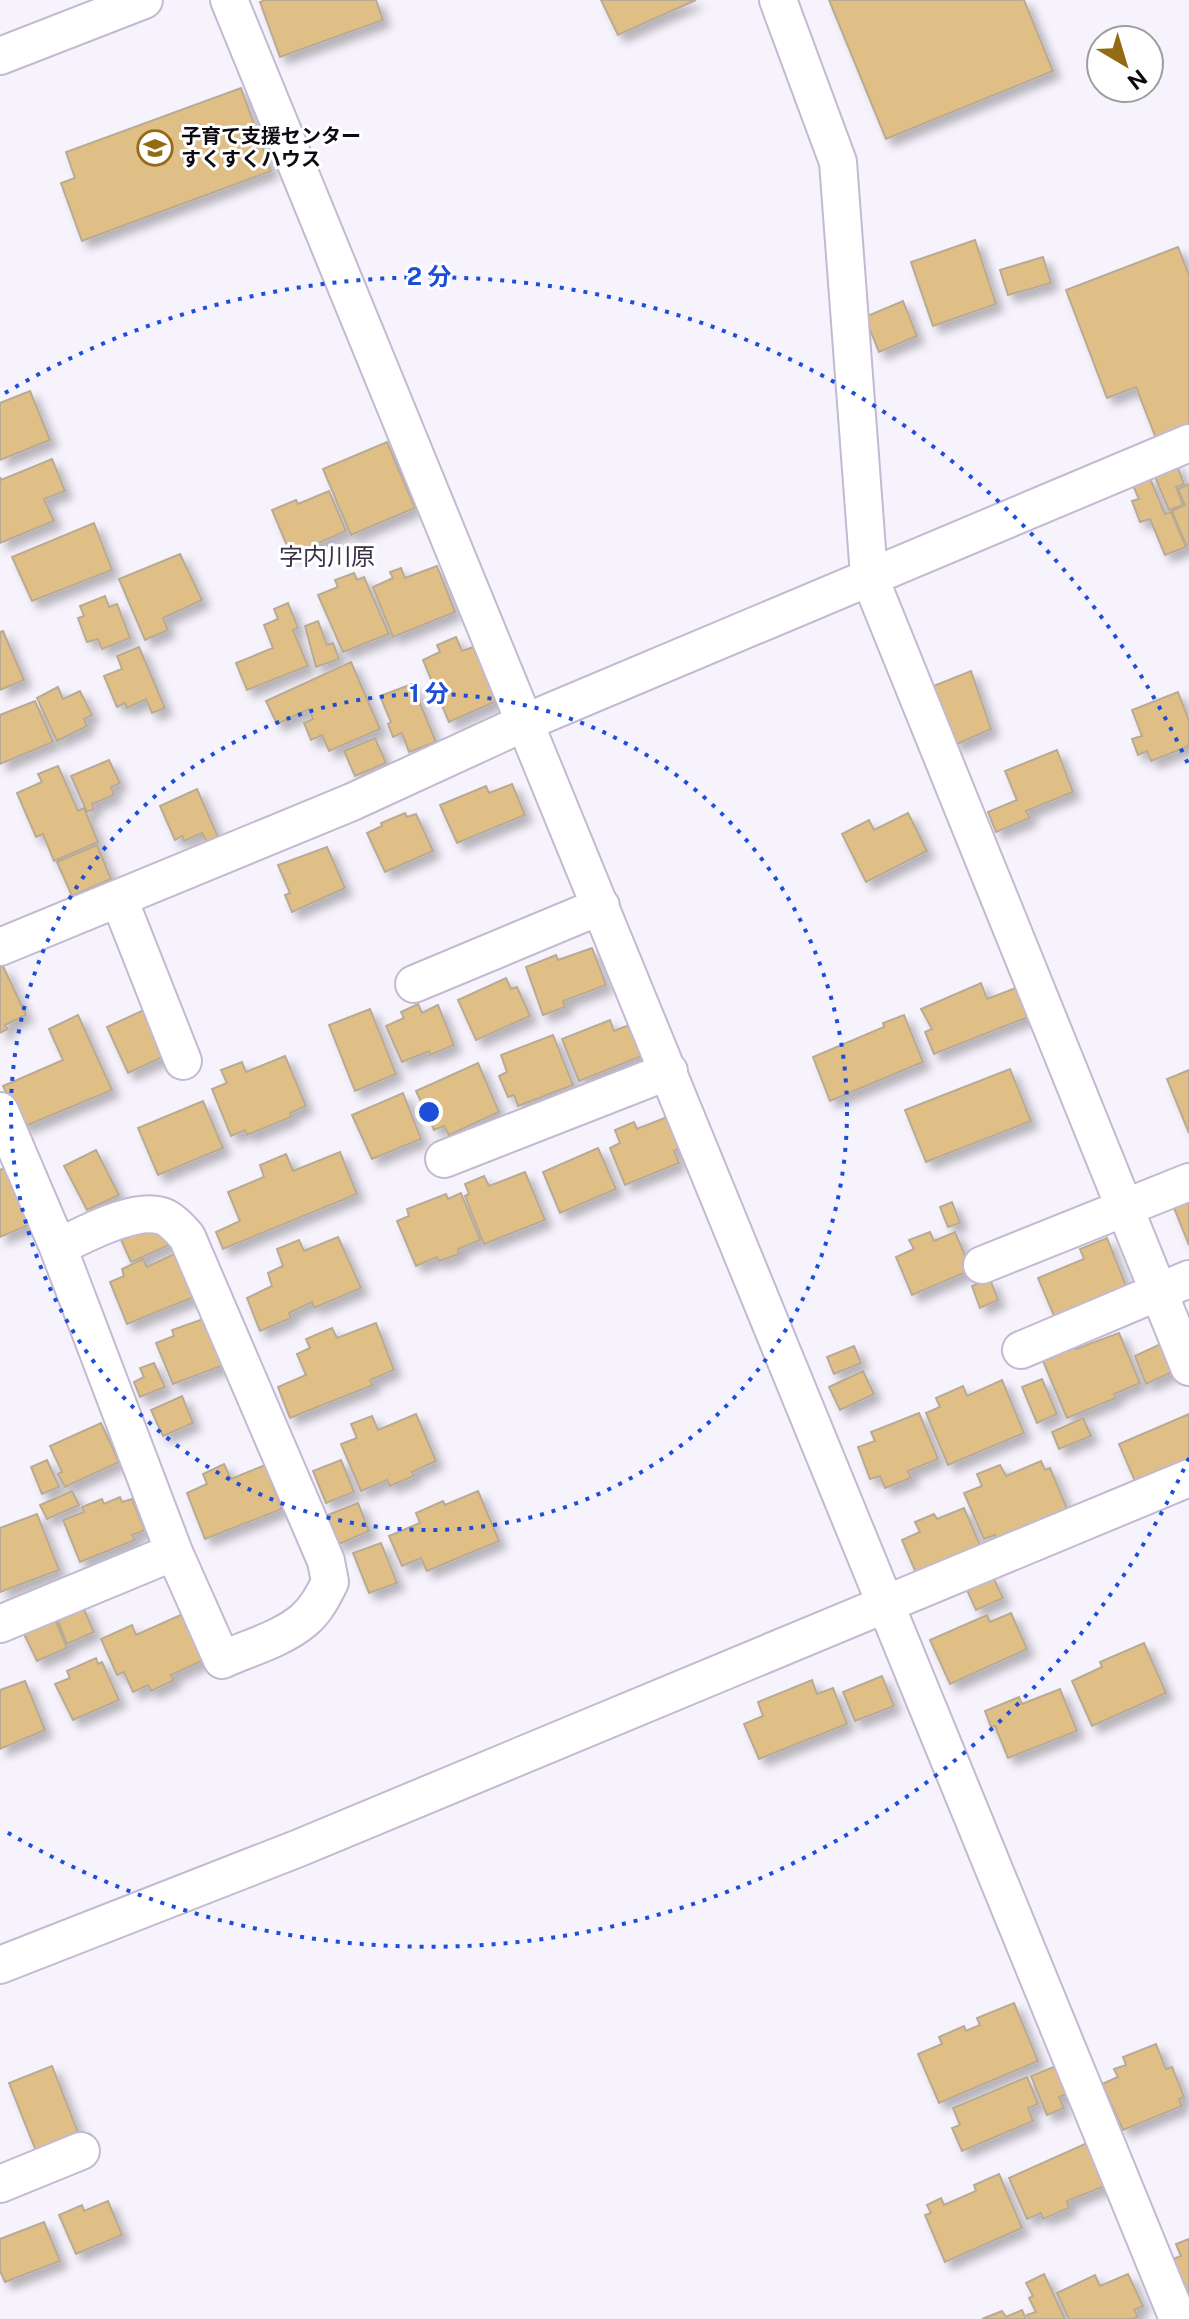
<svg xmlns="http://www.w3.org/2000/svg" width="1189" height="2319" font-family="'Public Sans','Noto Sans JP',sans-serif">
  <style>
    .building { fill: #e0bf86; stroke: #b8aa94; stroke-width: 2; filter: url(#shadow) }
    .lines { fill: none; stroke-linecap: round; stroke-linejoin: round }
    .minor-casing { stroke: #c3b9d2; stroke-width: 40 }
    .minor { stroke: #fff; stroke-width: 36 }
    .ring { fill: none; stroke: #1d4ed8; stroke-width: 4; stroke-dasharray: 4 8 }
    .labels { text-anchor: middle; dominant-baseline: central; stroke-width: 6; stroke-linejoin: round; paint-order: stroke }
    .poi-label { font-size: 20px; font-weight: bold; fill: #0d0a12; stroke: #fff; text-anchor: start }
    .quarter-label { font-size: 24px; fill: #3a3246; stroke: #fff }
    .centre { fill: #1d4ed8; stroke: #fff; stroke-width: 4 }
    .ring-label { font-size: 24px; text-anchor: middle; font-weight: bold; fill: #1d4ed8; stroke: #fff; stroke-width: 6; stroke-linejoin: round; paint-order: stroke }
  </style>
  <defs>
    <filter id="shadow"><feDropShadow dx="7" dy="7" stdDeviation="4" flood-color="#0004"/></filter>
  </defs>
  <rect width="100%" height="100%" fill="#f7f3fd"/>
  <!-- building -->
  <path class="building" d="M265,0H376L383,20L280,57L260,2Z
    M601,0H696L618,35Z
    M829,0H1024L1053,71L886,139Z
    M241,88L271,171L82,241L61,183L75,178L66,152Z
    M975,240L996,304L933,326L911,262Z
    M1178,247L1189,275V429L1157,441L1136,387L1107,398L1066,290Z
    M1043,257L1051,283L1008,295L1000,270Z
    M903,301L917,336L879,352L865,317Z
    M30,391L50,440L0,460V403Z
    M387,442L415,508L351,535L323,469Z
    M52,459L65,491L44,499L54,521L0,543V477L1,480Z
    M1176,463L1184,484L1176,487L1183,505L1169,510L1153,472Z
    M1149,476L1165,514L1171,512L1186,547L1165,555L1150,519L1140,522L1132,501L1139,499L1132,483Z
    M1189,484V544L1186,545L1172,511L1185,505L1178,489Z
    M329,491L346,531L291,555L272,510L296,500L298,504Z
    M94,523L112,570L32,601L12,557Z
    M180,554L202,600L163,618L168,630L145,640L119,579Z
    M437,566L455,612L393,637L373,587L393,578L390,572L401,568L405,578Z
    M354,573L357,580L364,577L389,634L343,652L318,595L338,587L335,580Z
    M105,596L109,607L117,604L130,638L102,649L98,639L87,642L78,618L84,616L80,606Z
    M288,603L298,628L293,630L308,666L247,690L236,663L273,648L264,625L278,619L274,609Z
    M318,621L327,645L333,643L339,659L316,667L305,626Z
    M3,631L24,680L0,690V632Z
    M456,637L462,651L473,647L497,701L449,722L423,660L440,652L437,645Z
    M139,647L165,708L152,713L146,699L127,708L125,703L117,707L104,676L122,669L117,656Z
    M351,662L380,729L329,751L322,735L311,740L304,723L313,719L309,709L277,724L266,701Z
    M971,671L991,729L955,745L931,687Z
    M412,684L436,742L409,752L402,733L393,737L388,724L391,722L380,696Z
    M58,687L63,699L80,691L92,715L84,719L87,726L57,741L37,698Z
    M1178,692L1189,721V746L1151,761L1147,751L1138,755L1132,739L1142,736L1132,710Z
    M35,701L53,742L0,764V715Z
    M375,738L386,763L355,776L344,751Z
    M1057,750L1073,792L1026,811L1030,818L996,832L988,812L1017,800L1005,771Z
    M109,760L120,783L111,787L114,795L92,804L94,809L87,812L71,776Z
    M58,766L78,811L84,808L98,842L54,861L43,834L36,837L17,793L42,782L38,774Z
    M512,784L525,815L457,843L440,805L486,786L489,793Z
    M197,789L218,837L207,842L202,833L184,841L182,836L175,840L160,806Z
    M405,813L407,817L416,814L433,851L385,872L367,833L382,826L381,823Z
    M908,813L927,851L866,882L842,834L869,820L874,830Z
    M97,845L111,879L72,896L57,862Z
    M327,847L345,888L292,912L285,895L290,893L278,865Z
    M592,948L606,985L563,1001L565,1007L543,1015L526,967L556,955L558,960Z
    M3,966L26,1015L5,1025L8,1029L0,1033V967Z
    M506,978L511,989L517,987L530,1016L476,1040L458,1000Z
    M981,983L987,999L1021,986L1033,1015L934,1054L925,1032L932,1029L921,1009Z
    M418,1004L422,1013L438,1005L454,1045L430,1055L429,1051L402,1062L386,1026L404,1018L401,1012Z
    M146,1009L167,1055L128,1073L107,1027Z
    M370,1009L396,1074L355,1091L329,1025Z
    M78,1015L112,1090L23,1127L3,1086L63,1060L49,1029Z
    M904,1015L923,1062L830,1101L813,1057L884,1027L883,1023Z
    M610,1020L614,1031L629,1025L642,1056L579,1081L562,1039Z
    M553,1035L573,1085L518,1106L514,1095L508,1097L499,1076L507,1072L501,1055Z
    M285,1056L306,1106L290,1113L291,1117L247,1135L245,1130L231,1136L212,1089L227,1083L221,1070L242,1062L246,1072Z
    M478,1063L499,1112L449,1135L444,1126L434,1130L416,1091Z
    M1010,1069L1031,1121L926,1162L905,1110Z
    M1189,1070V1133L1167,1079Z
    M403,1093L421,1139L372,1159L352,1115Z
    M203,1101L223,1148L158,1175L138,1128Z
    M667,1117L680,1148L674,1151L679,1163L625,1185L610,1148L620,1143L615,1130L634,1122L637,1129Z
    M598,1148L616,1189L560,1213L543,1172Z
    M96,1150L119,1195L87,1210L64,1166Z
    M340,1152L357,1194L223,1249L216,1232L240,1221L228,1192L264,1177L260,1165L286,1154L293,1171Z
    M7,1167L31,1224L0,1237V1170Z
    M525,1172L545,1220L484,1244L465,1196L469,1194L465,1184L484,1176L489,1186Z
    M461,1193L480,1240L458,1249L459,1254L439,1261L437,1257L416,1266L397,1221L409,1216L407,1209L446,1194L448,1199Z
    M1189,1198V1245L1174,1208Z
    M952,1202L960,1223L948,1227L940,1207Z
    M148,1220L174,1243L131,1262L118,1233Z
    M930,1232L934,1241L955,1232L971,1270L912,1295L896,1257L914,1249L909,1240Z
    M338,1237L361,1288L314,1308L312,1302L289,1313L291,1318L260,1331L247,1298L272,1286L268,1273L283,1266L277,1249L299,1240L304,1251Z
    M1107,1238L1128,1291L1055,1318L1038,1278L1084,1259L1080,1249Z
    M176,1253L194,1297L127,1324L110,1282L124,1276L122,1269L143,1259L147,1267Z
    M990,1279L998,1300L980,1308L972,1286Z
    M206,1318L224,1365L173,1384L156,1343L174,1336L172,1330Z
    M376,1323L394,1370L370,1380L373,1385L290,1418L278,1387L306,1375L297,1354L310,1348L306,1339L332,1328L337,1338Z
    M1119,1333L1140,1383L1114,1394L1116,1398L1067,1418L1043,1361L1052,1358L1049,1351L1073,1341L1076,1349Z
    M1167,1341L1179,1369L1146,1384L1135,1356Z
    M854,1346L861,1363L834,1374L827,1357Z
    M154,1363L165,1387L140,1397L134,1382L144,1377L140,1368Z
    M863,1371L874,1394L840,1410L829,1387Z
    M1042,1379L1057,1414L1037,1423L1022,1387Z
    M1002,1380L1024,1433L948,1465L926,1413L940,1407L936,1398L963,1386L967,1396Z
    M182,1396L193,1423L163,1436L151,1410Z
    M919,1413L938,1459L908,1471L911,1478L885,1488L880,1476L870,1479L858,1447L875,1441L871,1432Z
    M416,1414L436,1461L412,1472L414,1476L390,1486L387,1480L361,1491L341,1444L357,1438L351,1424L372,1416L378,1430Z
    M1189,1414V1464L1137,1486L1119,1444Z
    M1083,1418L1091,1436L1059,1449L1052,1432Z
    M101,1423L119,1462L65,1487L58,1474L62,1472L50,1446Z
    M47,1460L59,1487L42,1494L31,1467Z
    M341,1460L354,1492L326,1503L313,1471Z
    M1041,1461L1045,1470L1050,1468L1068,1511L998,1540L995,1535L984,1539L964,1493L982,1486L977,1474L1000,1465L1006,1476Z
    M224,1464L231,1479L265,1465L282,1509L205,1539L187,1493L207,1484L203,1474Z
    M72,1491L79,1505L47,1519L40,1505Z
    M478,1491L499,1541L427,1571L421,1558L402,1566L389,1536L420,1523L416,1513L443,1501L445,1505Z
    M120,1497L122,1502L132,1499L145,1530L132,1535L135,1540L80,1562L63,1520L84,1512L82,1507L102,1499L104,1504Z
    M358,1503L369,1531L337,1545L325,1516Z
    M964,1508L983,1552L919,1580L902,1540L920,1532L915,1522L934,1514L937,1519Z
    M37,1514L59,1570L0,1592V1528Z
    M381,1543L397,1583L369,1593L353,1553Z
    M992,1575L1003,1598L976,1610L966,1588Z
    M82,1605L94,1632L67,1644L56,1616Z
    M185,1613L206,1659L171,1675L174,1680L151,1691L148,1685L133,1692L124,1672L117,1675L101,1639L132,1625L136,1635Z
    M1011,1613L1027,1649L950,1684L930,1640L987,1615L990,1622Z
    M54,1617L67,1648L37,1661L22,1630Z
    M1144,1643L1166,1693L1092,1726L1072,1681L1102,1667L1100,1662Z
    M96,1658L98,1664L102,1662L119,1700L73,1720L55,1684L70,1678L67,1671Z
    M882,1676L894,1706L855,1721L843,1692Z
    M812,1680L817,1694L833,1688L847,1724L759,1759L744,1724L763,1716L758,1702Z
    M25,1681L45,1730L0,1749V1690Z
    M1060,1689L1077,1731L1008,1758L995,1726L991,1727L985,1711L1019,1697L1022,1704Z
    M1014,2003L1038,2061L939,2103L918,2054L942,2044L939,2037L964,2026L966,2031L980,2025L977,2018Z
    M1156,2044L1166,2069L1172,2067L1184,2097L1179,2099L1182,2106L1123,2130L1102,2084L1118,2077L1114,2069L1126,2065L1123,2057Z
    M52,2066L79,2135L36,2151L9,2083Z
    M1056,2066L1067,2094L1059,2097L1064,2108L1047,2115L1031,2076Z
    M1027,2077L1038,2104L1028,2108L1033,2121L962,2151L952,2128L960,2125L953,2108Z
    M1087,2143L1105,2186L1067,2201L1069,2208L1043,2219L1041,2213L1027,2219L1009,2178Z
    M999,2174L1022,2228L945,2262L925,2215L931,2213L927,2205L941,2198L944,2205L976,2191L974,2185Z
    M108,2201L122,2235L76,2254L59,2215L82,2205L84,2211Z
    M44,2222L60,2261L5,2282L0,2271V2239Z
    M1189,2239V2305L1168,2261L1181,2256L1176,2244Z
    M1044,2274L1065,2319H1029L1027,2315L1036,2312L1029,2298L1033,2296L1026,2283Z
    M1128,2274L1143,2306L1134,2310L1138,2317L1132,2319H1069L1057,2293L1095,2275L1100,2286Z
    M1022,2310L1026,2319H982L1002,2311L1006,2317Z"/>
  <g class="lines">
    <defs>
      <path id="minor" d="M229,0L1178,2319
        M778,0L838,162L869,576L1189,1367
        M0,56L144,0
        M119,899L183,1061
        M0,947L352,802L526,722L1189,443
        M414,984L601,906
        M0,1111L58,1247L174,1552L222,1660C248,1648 282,1639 304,1620C316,1610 323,1596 330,1582L326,1561L187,1237C180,1229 171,1219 162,1216C134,1207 84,1235 58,1247
        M444,1159L669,1071
        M982,1265L1189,1182
        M1021,1350L1189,1279
        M0,1624L174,1552
        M0,1965L299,1848L1189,1478
        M0,2184L81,2151"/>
    </defs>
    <!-- minor casing -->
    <use href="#minor" class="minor-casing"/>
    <!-- minor -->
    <use href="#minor" class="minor"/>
  </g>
  <!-- distance rings -->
  <g class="ring">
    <circle cx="429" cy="1112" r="418"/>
    <path d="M1189 1458A835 835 0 0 1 5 1831M5 393A835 835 0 0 1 1189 766"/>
  </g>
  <!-- icons -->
  <defs>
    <symbol id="school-ring" viewBox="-11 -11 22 22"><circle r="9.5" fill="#fff" stroke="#946b15" stroke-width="1.5"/><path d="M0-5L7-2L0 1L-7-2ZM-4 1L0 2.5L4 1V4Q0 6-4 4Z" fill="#946b15"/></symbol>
  </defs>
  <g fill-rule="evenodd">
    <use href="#school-ring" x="135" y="128" width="40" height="40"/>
  </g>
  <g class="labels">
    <!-- poi labels -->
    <g class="poi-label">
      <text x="181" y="136">子育て支援センター<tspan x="181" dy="23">すくすくハウス</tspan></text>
    </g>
    <!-- quarter labels -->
    <g class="quarter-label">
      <text x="327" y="556">字内川原</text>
    </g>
  </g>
  <circle cx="429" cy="1112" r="12" class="centre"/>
  <g class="ring-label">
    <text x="429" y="285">2 分</text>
    <text x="429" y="702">1 分</text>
  </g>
  <!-- north arrow -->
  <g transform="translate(1125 64) rotate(142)"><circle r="38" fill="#ffffff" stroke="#9e9da0" stroke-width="2"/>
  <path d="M0-6L14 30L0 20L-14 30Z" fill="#946b15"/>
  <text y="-12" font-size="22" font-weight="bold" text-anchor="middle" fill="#0d0a12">N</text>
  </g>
</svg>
